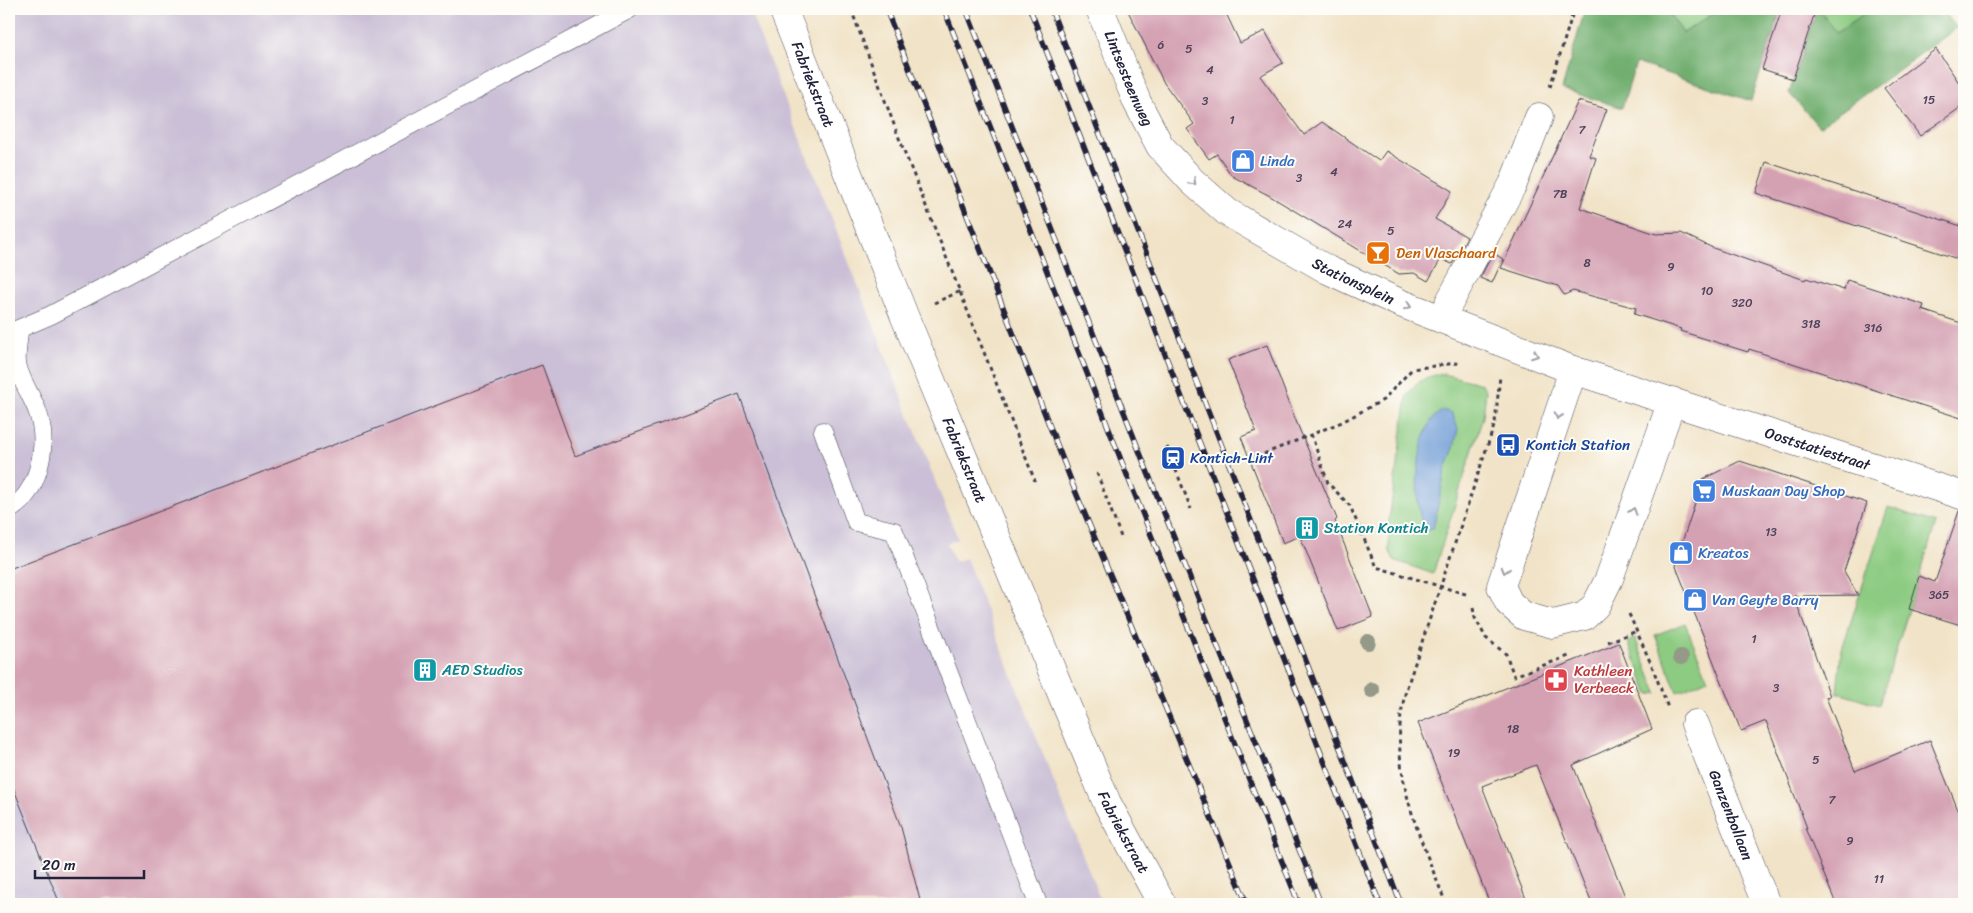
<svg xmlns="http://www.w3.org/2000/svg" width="1973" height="913" font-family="Sriracha,sans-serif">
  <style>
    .industrial { fill: #cabfd6 }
    .green { fill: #8ccb81; stroke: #57765e }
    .forest { fill: #71af6f; stroke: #4a6855 }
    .water { fill: #6e9bd6; stroke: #485e88 }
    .building { fill: #d4a1b3 }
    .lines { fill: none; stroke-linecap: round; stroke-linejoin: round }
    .lane-casing { stroke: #413f50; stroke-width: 19 }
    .street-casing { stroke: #413f50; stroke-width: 29 }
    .path { stroke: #413f50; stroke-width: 3; stroke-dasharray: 4 4; stroke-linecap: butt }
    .lane { stroke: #fff; stroke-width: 18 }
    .street { stroke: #fff; stroke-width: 28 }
    .rail-casing { stroke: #22223b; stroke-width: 5.5 }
    .rail { stroke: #fdfcf7; stroke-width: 4; stroke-dasharray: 11; stroke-linecap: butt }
    .tree { fill: #949988 }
    .oneway { stroke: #9c9ca7 }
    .labels { text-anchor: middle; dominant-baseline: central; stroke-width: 4; stroke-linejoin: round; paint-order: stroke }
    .number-label { font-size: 12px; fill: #4e4259 }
    .street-label { font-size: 15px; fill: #22223b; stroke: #fdfcf7 }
    .shop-label { font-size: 15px; fill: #366cbe; stroke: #fdfcf7; text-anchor: start }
    .food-label { font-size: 15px; fill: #c56008; stroke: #fdfcf7; text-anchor: start }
    .transit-label { font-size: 15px; fill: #164399; stroke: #fdfcf7; text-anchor: start }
    .culture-label { font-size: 15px; fill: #0d838f; stroke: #fdfcf7; text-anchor: start }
    .health-label { font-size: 15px; fill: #be3a42; stroke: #fdfcf7; text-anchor: start }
  </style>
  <rect width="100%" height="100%" fill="#fdfcf7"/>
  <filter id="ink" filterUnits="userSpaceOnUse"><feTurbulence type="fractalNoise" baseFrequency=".02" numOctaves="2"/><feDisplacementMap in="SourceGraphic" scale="10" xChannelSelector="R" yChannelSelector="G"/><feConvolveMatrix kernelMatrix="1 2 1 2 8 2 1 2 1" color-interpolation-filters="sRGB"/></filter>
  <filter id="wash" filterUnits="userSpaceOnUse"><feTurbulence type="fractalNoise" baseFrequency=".0096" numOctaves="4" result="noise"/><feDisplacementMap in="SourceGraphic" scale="20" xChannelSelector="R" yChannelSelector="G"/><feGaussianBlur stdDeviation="1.12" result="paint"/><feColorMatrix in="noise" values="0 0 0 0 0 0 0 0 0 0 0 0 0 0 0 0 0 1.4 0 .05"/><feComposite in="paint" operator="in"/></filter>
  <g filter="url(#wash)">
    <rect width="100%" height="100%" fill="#f1e3c7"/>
    <!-- industrial -->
    <path class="industrial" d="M9,9H749L958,539L947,544L955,562L966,558L1102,904H9Z"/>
    <!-- green -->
    <path class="green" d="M1666,9H1721L1683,33Z
      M1819,9H1871L1836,33Z
      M1444,374L1482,384L1486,391L1483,417L1433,574L1394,560L1389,550V520L1407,396C1417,381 1426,375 1444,374Z
      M1888,507L1936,523L1879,705L1842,693H1837L1841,652Z
      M1685,623L1708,679L1677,692L1655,635Z
      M1635,638L1657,693L1649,695L1628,642Z"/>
    <!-- forest -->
    <path class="forest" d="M1585,9H1666L1683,33L1721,9H1781L1751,101L1636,63L1622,108L1562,89Z
      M1817,9H1819L1836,33L1871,9H1942L1957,28L1819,127L1789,93Z"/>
    <!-- water -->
    <path class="water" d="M1442,410L1452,413L1458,429L1454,448L1446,468L1433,529L1425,531C1412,504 1416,447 1431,421C1434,416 1439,413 1442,410Z"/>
    <g id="blocks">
      <!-- building -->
      <path class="building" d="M1127,9H1224L1240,43L1265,31L1283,63L1260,76L1304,135L1322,122L1379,161L1386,151L1452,191L1435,219L1467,237L1452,264L1441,259L1428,281L1414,273L1399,274L1270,196L1232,176L1217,154L1209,159L1187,129L1194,124L1164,83Z
        M1782,9H1816L1793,79L1762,69Z
        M1936,49L1964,90V105L1920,136L1884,88Z
        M1578,101L1607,109L1589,156L1596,158L1580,208L1656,234L1681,233L1713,248L1805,280L1806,278L1844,290L1847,280L1924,305L1922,310L1964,324V419L1749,349L1748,352L1680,331L1681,329L1634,314L1636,308L1573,291L1564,295L1558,286L1501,268Z
        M1766,162L1964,227V261L1756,193Z
        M1493,253L1503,259L1492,283L1480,278Z
        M1267,345L1296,421L1337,519L1335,521L1373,617L1338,631L1300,536L1283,543L1241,437L1256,431L1228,360Z
        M542,365L575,456L739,394L901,827L921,904H60L9,777V569Z
        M1740,461L1867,503L1844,571L1858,595L1794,596L1830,696L1826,697L1855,771L1930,740L1964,825V904H1836L1805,828H1807L1766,721L1741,731L1675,564L1703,479Z
        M1959,511H1964V626L1909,609L1919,576L1935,582Z
        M1619,643L1652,729L1573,765L1628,904H1592L1536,765L1482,786L1528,904H1490L1418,723Z"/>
    </g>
  </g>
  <g filter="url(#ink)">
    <use href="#blocks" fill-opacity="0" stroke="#413f50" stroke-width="1"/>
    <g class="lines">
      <defs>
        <path id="lane" d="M9,333L51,315L630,9
          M823,431L856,522L894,531L1038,904
          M9,510C39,493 49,445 38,413C33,397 20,381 17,363C16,354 18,342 19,332"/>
        <g id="street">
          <path id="s1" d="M783,9L904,315L1107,803L1162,904"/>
          <path id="s2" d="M1100,9L1137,102L1160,146L1192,181L1227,212L1328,270L1400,303L1573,370L1964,496"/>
          <path d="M1449,303L1513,184L1539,117"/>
          <path d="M1573,370L1501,586L1509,603L1524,616L1553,624L1585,616L1596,605L1609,579L1672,401"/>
          <path id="s3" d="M1695,724L1766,904"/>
        </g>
      </defs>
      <!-- lane casing -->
      <use href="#lane" class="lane-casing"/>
      <!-- street casing -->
      <use href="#street" class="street-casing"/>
      <!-- path -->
      <path class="path" d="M851,9L899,138L1035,481
        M1550,87L1574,9
        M934,303L961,291
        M1311,434L1328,483L1350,506L1376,567L1469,595
        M1167,447L1191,509
        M1264,454L1342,422L1383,400L1412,369L1456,363L1462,364
        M1097,473L1121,537
        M1473,608L1475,618L1486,638L1506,654L1514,676L1569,656
        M1629,614L1652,666L1668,708
        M1608,642L1637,631
        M1446,904C1419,833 1384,765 1407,687L1495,423L1500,376"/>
      <!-- lane -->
      <use href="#lane" class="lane"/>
      <!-- street -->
      <use href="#street" class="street"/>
      <defs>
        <path id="rail" d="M886,9L1074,488L1247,904
          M944,9L1125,470L1299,904
          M966,9L1144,463L1321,904
          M1030,9L1380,904
          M1051,9L1401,904"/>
      </defs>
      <!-- rail casing -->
      <use href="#rail" class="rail-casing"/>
      <!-- rail -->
      <use href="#rail" class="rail"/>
    </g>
    <!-- trees -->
    <g class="tree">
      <circle cx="1368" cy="642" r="8"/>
      <circle cx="1681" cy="657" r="8"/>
      <circle cx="1372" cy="690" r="8"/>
    </g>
    <!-- one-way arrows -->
    <defs><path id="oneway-chevron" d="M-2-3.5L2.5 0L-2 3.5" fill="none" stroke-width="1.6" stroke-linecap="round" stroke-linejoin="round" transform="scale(1.25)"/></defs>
    <g class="oneway">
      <use href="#oneway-chevron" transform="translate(1193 182) rotate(44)"/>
      <use href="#oneway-chevron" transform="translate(1408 306) rotate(21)"/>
      <use href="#oneway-chevron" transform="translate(1535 355) rotate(21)"/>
      <use href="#oneway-chevron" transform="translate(1558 416) rotate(109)"/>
      <use href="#oneway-chevron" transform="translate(1633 511) rotate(-72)"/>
      <use href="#oneway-chevron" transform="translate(1505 570) rotate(107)"/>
    </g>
  </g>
  <!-- icons -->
  <defs>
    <symbol id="shop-square" viewBox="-11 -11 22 22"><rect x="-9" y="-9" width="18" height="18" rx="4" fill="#3f7fe0" stroke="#fdfcf7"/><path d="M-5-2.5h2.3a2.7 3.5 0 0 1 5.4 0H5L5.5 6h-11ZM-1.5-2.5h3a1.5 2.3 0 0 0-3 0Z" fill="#fff"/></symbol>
    <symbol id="bar-square" viewBox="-11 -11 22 22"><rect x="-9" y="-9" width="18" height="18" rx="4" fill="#e8710a" stroke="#fdfcf7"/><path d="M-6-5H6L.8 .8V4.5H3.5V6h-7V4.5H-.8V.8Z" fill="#fff"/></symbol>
    <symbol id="bus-square" viewBox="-11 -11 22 22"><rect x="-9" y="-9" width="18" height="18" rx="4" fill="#1a4fb4" stroke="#fdfcf7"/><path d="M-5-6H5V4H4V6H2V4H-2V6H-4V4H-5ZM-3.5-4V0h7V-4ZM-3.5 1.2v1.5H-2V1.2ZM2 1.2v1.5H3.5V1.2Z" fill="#fff"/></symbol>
    <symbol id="station-square" viewBox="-11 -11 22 22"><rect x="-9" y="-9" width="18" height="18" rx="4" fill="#1a4fb4" stroke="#fdfcf7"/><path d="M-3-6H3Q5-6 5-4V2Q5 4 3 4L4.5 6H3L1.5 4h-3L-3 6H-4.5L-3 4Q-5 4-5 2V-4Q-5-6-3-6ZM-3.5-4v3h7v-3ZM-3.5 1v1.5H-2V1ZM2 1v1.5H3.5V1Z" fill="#fff"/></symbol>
    <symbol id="supermarket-square" viewBox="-11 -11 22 22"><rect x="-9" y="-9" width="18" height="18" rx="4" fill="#3f7fe0" stroke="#fdfcf7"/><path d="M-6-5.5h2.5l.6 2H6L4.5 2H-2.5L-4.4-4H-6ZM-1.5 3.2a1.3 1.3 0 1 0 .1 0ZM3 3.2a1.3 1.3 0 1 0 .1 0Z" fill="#fff"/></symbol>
    <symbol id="building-square" viewBox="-11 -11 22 22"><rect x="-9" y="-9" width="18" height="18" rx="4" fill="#0f9aa8" stroke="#fdfcf7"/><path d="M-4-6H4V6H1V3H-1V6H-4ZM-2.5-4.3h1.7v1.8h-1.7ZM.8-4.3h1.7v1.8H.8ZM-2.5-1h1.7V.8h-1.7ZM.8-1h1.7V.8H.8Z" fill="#fff"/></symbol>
    <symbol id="pharmacy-square" viewBox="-11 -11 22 22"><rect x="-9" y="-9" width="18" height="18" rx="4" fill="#e0444e" stroke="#fdfcf7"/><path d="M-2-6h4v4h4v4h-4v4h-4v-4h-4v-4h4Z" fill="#fff"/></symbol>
  </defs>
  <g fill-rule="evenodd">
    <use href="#shop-square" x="1229" y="147" width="28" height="28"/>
    <use href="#bar-square" x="1364" y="239" width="28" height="28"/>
    <use href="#bus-square" x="1494" y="431" width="28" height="28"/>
    <use href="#station-square" x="1159" y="444" width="28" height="28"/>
    <use href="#supermarket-square" x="1690" y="477" width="28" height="28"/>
    <use href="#building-square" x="1293" y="514" width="28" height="28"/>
    <use href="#shop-square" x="1667" y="539" width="28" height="28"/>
    <use href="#shop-square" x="1681" y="586" width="28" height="28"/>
    <use href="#building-square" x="411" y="656" width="28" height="28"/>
    <use href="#pharmacy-square" x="1542" y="666" width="28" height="28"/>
  </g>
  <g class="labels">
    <!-- number labels -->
    <g class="number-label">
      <text x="1161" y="45">6</text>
      <text x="1189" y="49">5</text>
      <text x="1210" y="70">4</text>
      <text x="1929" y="100">15</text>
      <text x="1205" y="101">3</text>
      <text x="1232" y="120">1</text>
      <text x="1582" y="130">7</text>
      <text x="1334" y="172">4</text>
      <text x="1299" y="178">3</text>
      <text x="1560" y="194">7B</text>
      <text x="1345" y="224">24</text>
      <text x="1391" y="231">5</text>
      <text x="1587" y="263">8</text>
      <text x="1671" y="267">9</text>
      <text x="1707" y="291">10</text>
      <text x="1742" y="303">320</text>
      <text x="1811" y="324">318</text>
      <text x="1873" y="328">316</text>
      <text x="1771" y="532">13</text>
      <text x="1939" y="595">365</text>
      <text x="1754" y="639">1</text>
      <text x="1776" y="688">3</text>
      <text x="1513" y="729">18</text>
      <text x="1454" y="753">19</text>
      <text x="1816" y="760">5</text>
      <text x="1832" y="800">7</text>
      <text x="1850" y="841">9</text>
      <text x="1879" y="879">11</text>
    </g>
    <!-- street labels -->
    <g class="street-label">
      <text stroke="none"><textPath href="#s2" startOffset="75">Lintsesteenweg</textPath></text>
      <text stroke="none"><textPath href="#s1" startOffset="81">Fabriekstraat</textPath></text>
      <text stroke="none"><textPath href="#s2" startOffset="388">Stationsplein</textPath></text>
      <text stroke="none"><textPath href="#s2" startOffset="882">Ooststatiestraat</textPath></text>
      <text stroke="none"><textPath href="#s1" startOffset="486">Fabriekstraat</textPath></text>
      <text stroke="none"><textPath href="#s3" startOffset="98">Ganzenbollaan</textPath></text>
      <text stroke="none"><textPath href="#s1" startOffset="891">Fabriekstraat</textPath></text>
    </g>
    <!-- shop labels -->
    <g class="shop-label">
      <text x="1260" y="161">Linda</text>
      <text x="1722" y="491">Muskaan Day Shop</text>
      <text x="1698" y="553">Kreatos</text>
      <text x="1712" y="600">Van Geyte Barry</text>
    </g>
    <!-- food labels -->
    <g class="food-label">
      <text x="1396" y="253">Den Vlaschaard</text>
    </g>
    <!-- transit labels -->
    <g class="transit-label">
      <text x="1526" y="445">Kontich Station</text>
      <text x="1190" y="458">Kontich-Lint</text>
    </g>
    <!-- culture labels -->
    <g class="culture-label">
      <text x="1324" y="528">Station Kontich</text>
      <text x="442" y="670">AED Studios</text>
    </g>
    <!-- health labels -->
    <g class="health-label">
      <text x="1574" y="671">Kathleen<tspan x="1574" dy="17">Verbeeck</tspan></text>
    </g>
  </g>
  <!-- margin -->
  <rect width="1973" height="913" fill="none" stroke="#fdfcf7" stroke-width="30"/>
  <!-- scale -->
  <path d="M35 870v8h109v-8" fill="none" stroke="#22223b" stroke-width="2.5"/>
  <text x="42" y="870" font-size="15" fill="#22223b" stroke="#fdfcf7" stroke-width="4" paint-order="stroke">20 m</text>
</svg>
